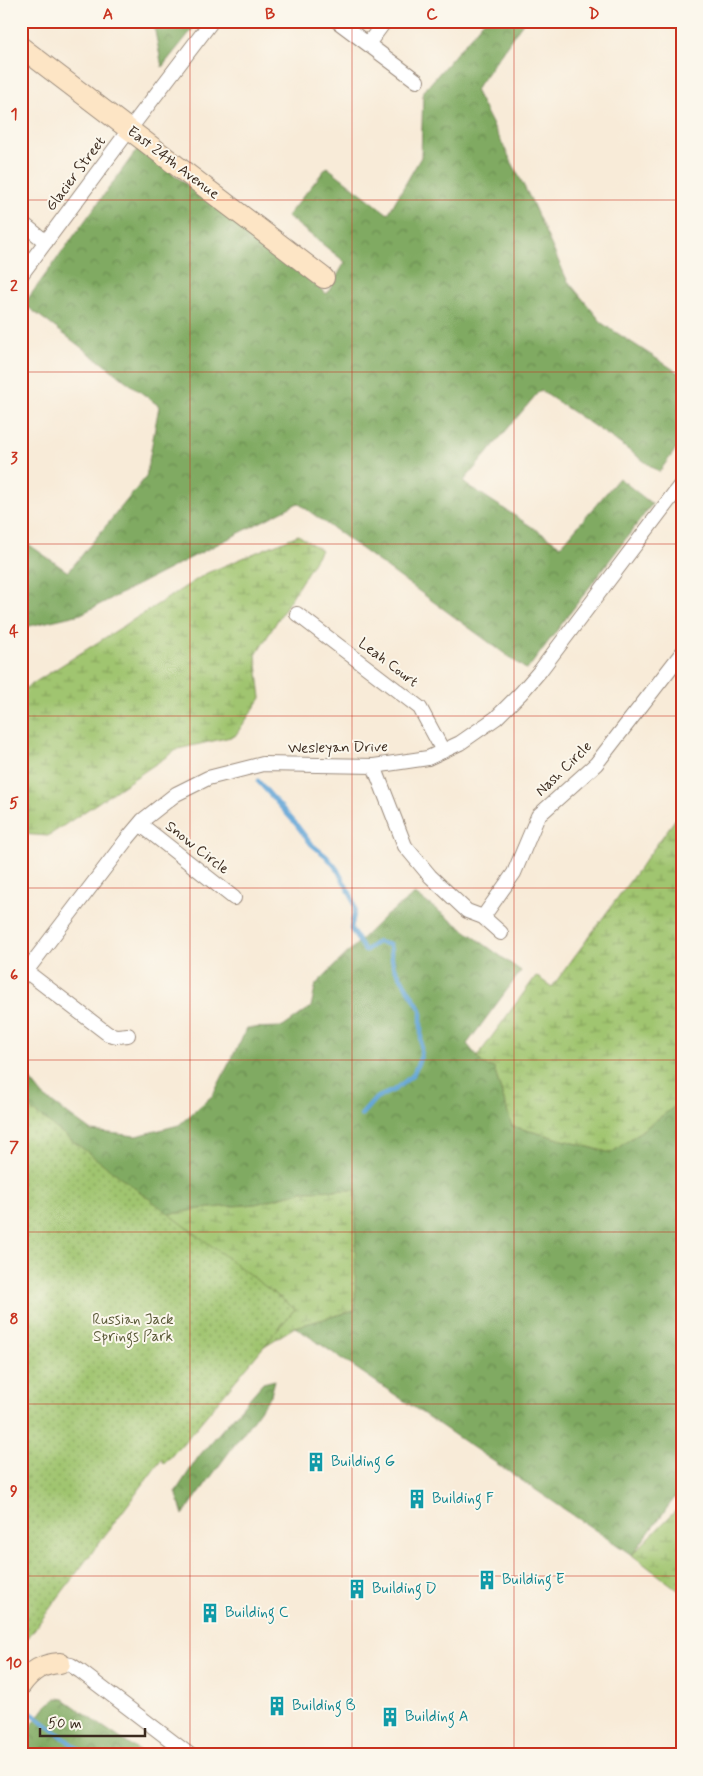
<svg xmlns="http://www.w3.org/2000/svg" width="703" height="1776" font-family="Mynerve,sans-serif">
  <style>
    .forest { fill: url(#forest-crowns); stroke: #5e6a40 }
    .wetland { fill: url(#wetland-marsh); stroke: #6e7847 }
    .park { fill: url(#park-dots); stroke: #6e7847 }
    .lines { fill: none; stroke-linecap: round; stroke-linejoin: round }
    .stream { stroke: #63a6d7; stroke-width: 4.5 }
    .street-casing { stroke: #9a8a7b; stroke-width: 16 }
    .secondary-casing { stroke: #9a8a7b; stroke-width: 22 }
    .street { stroke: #fff; stroke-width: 14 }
    .secondary { stroke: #fde5c5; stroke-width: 20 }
    .grid { fill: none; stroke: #c8321e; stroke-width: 1; stroke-opacity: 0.55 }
    .labels { text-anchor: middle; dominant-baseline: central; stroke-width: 4; stroke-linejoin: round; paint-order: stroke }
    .street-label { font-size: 15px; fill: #3b2a1e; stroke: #fbf7ec }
    .park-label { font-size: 15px; fill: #595837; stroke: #fbf7ec }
    .culture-label { font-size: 15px; fill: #0d838f; stroke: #fbf7ec; text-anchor: start }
    .neatline { fill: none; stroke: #c8321e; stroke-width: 2 }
    .grid-label { font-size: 16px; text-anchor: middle; font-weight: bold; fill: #c8321e }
  </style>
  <defs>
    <pattern id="forest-crowns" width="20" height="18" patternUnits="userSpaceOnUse" patternTransform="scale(1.25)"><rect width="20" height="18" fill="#80aa62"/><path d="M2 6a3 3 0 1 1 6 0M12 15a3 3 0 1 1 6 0" fill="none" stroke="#6a8b50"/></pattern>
    <pattern id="wetland-marsh" width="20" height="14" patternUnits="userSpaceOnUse" patternTransform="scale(1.25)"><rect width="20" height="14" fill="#a0c570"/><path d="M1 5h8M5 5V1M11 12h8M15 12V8" fill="none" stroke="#84a05b"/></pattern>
    <pattern id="park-dots" width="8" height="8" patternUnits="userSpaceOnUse" patternTransform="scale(1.25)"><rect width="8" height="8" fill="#a0c570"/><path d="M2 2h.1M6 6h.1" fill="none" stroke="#84a05b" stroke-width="1.8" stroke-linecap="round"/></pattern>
  </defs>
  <rect width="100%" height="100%" fill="#fbf7ec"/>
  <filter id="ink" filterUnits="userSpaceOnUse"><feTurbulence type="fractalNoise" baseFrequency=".02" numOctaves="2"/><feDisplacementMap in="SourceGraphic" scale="10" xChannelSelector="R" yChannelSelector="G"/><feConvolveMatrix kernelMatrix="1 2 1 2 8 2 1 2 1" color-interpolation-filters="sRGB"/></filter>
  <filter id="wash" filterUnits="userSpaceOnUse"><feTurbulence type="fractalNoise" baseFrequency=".0096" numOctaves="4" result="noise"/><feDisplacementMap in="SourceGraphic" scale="20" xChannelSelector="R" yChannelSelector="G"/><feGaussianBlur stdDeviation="1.12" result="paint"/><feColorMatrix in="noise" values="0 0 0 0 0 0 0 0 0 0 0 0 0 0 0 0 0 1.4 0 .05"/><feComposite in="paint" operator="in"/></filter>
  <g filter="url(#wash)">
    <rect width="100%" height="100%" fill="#f8ebd8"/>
    <!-- forest -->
    <path class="forest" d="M153,21H199L162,67Z
      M484,21H524L475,90L531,200L567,280L603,324L682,375V441L659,472L612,438L540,390L463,482L561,546L619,478L652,504L527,670L298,503L81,614L21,628V539L68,572L146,477L159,406L24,304L139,147L327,294L345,262L287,216L327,167L388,214L421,157L423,92Z
      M415,894L521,971L467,1044L484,1065L494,1068L512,1126L611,1153L682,1101V1488L632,1555L295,1327L355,1310L356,1190L303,1191L256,1204L201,1209L126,1221L21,1638V1068L43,1096L91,1131L136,1136L179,1125L213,1095L247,1028L283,1027L311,1007L316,984L383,918Z
      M275,1380L271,1395L183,1515L176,1491L199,1456L263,1383Z
      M57,1698L64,1699L99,1724L145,1755H38L21,1742V1739L48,1704Z"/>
    <!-- wetland -->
    <path class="wetland" d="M298,535L321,550L256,655L261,698L235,736L178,749L48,836L21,834V691L207,573Z
      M682,810V1101L611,1153L512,1126L494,1068L484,1065L477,1057L536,976L552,987Z
      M356,1190L355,1310L295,1327L224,1371L126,1221L201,1209L256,1204L303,1191Z
      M682,1504V1593L632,1555Z"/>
    <!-- park -->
    <path class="park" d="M21,1102L295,1309L186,1440L164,1464L162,1459L21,1647Z"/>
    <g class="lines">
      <!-- stream -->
      <path class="stream" d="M258,781L296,824L311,844L326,856L337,869L352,897L355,909L351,929L365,951L377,942L390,945L393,965L421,1010V1056L413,1075L394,1090L376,1098L361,1115
        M30,1712L86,1755"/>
    </g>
  </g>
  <g filter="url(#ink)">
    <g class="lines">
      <defs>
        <path id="street" d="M337,21L417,81
          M368,44L385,21
          M21,222L46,242
          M21,275L129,130L212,21
          M297,614L420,708L443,751
          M374,766L405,846L430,876L467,911L483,917L501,933
          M140,824L234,898
          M483,917L514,873L538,816L596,764L682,653
          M27,972L108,1034L117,1036L128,1035
          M21,978L127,839L143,820L176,794L208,778L263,764L374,766L428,758L460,743L496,718L521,693L540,671L682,483
          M60,1663L71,1665L80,1671L190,1755"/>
        <path id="secondary" d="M21,47L324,278
          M21,1685C32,1670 42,1664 60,1663"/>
      </defs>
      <!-- street casing -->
      <use href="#street" class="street-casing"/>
      <!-- secondary casing -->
      <use href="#secondary" class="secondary-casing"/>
      <!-- street -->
      <use href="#street" class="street"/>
      <!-- secondary -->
      <use href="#secondary" class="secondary"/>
    </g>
  </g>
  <!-- grid -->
  <path class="grid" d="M190,21V1755M352,21V1755M514,21V1755M21,200H682M21,372H682M21,544H682M21,716H682M21,888H682M21,1060H682M21,1232H682M21,1404H682M21,1576H682"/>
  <!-- icons -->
  <defs>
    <symbol id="building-bare" viewBox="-9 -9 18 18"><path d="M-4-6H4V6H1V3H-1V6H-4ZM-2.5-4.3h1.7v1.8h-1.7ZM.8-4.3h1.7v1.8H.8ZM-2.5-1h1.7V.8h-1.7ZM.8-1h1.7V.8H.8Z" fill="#0f9aa8" stroke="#fbf7ec" stroke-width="2.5" paint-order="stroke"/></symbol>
  </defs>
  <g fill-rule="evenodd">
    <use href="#building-bare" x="302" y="1448" width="28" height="28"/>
    <use href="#building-bare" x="403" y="1485" width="28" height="28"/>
    <use href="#building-bare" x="473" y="1566" width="28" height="28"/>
    <use href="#building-bare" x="343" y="1575" width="28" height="28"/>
    <use href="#building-bare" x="196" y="1599" width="28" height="28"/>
    <use href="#building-bare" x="263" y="1692" width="28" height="28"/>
    <use href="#building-bare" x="376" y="1703" width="28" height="28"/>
  </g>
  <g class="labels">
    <!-- street labels -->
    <g class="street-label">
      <text transform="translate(173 163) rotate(37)">East 24th Avenue</text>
      <text transform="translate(76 174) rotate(-53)">Glacier Street</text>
      <text transform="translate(388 663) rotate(37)">Leah Court</text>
      <text transform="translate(338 748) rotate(-1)">Wesleyan Drive</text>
      <text transform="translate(564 769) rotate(-44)">Nash Circle</text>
      <text transform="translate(197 848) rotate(38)">Snow Circle</text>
    </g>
    <!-- park labels -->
    <g class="park-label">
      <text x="133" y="1320">Russian Jack<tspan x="133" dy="17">Springs Park</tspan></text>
    </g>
    <!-- culture labels -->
    <g class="culture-label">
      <text x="331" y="1462">Building G</text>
      <text x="432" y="1499">Building F</text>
      <text x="502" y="1580">Building E</text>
      <text x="372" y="1589">Building D</text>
      <text x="225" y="1613">Building C</text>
      <text x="292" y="1706">Building B</text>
      <text x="405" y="1717">Building A</text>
    </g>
  </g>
  <!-- margin -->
  <rect width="703" height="1776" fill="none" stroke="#fbf7ec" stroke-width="55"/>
  <!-- scale -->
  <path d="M40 1728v8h105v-8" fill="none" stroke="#3b2a1e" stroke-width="2.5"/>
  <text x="48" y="1728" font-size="15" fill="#3b2a1e" stroke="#fbf7ec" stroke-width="4" paint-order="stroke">50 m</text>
  <rect x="28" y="28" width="648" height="1720" class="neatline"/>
  <g class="grid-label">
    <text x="108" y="19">A</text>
    <text x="270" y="19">B</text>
    <text x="432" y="19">C</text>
    <text x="594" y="19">D</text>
    <text x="14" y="119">1</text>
    <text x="14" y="291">2</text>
    <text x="14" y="463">3</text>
    <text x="14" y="636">4</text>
    <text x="14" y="808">5</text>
    <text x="14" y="980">6</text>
    <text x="14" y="1152">7</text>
    <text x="14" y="1324">8</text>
    <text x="14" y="1496">9</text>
    <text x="14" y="1668">10</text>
  </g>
</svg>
